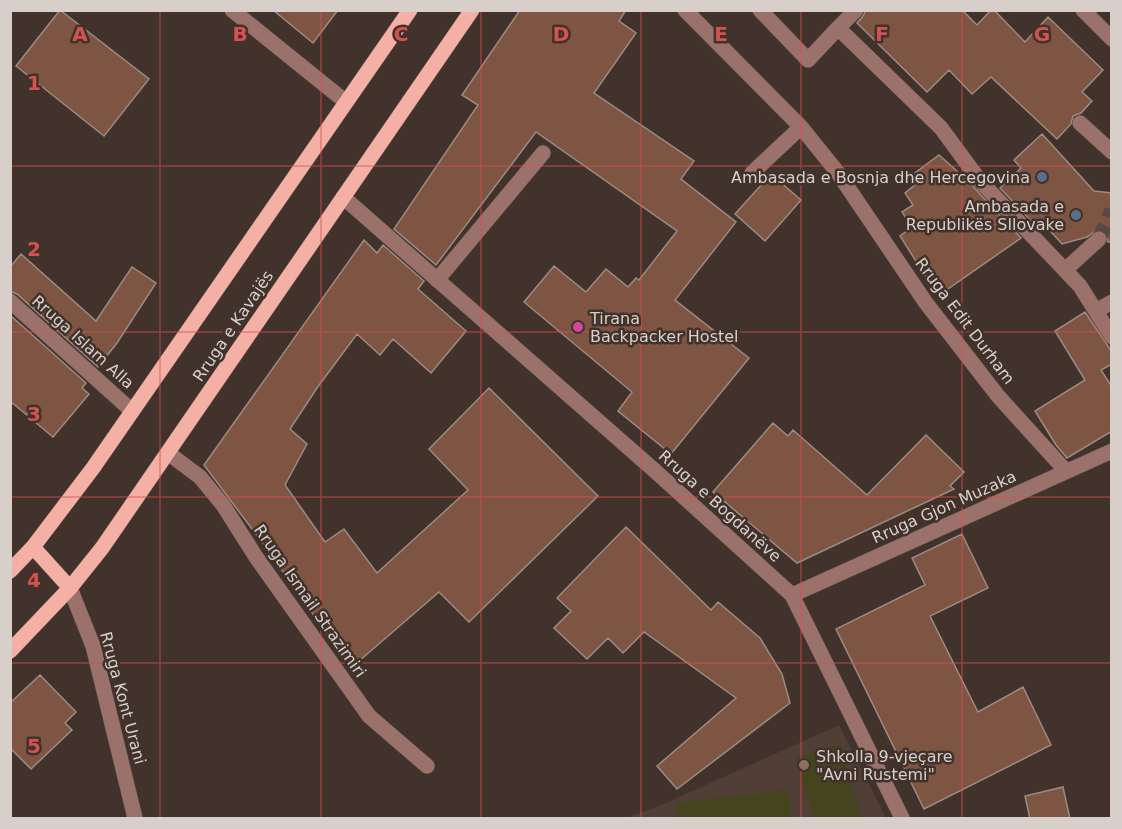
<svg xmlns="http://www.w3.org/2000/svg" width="1122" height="829" font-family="'DejaVu Sans',sans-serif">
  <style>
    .education { fill: #513e37 }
    .green { fill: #44451e }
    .building { fill: #7e5542; stroke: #9c8b83; stroke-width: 1.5 }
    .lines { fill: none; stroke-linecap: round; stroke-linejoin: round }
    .minor-tunnel { stroke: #584a43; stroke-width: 15; stroke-dasharray: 15 8; stroke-linecap: butt }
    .minor-casing { stroke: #5c4e48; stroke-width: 16 }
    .major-casing { stroke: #5c4e48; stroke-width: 16 }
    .minor { stroke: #9b716b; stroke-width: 15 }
    .major { stroke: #f5b0a5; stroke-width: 15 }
    .grid { fill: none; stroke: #d65251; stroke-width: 1.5; stroke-opacity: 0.55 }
    .service-dot { fill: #5c6f8a; stroke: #41322b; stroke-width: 2 }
    .hotel-dot { fill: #d1479c; stroke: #41322b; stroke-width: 2 }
    .education-dot { fill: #8d6e63; stroke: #41322b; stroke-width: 2 }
    .labels { text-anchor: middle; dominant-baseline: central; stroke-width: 5; stroke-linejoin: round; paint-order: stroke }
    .poi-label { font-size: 16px; fill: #d8cfcb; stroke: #41322b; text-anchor: end }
    .street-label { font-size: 16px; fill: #d8cfcb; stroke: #41322b }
    .grid-label { font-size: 20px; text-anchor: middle; font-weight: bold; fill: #d65251; stroke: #41322b; stroke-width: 5; stroke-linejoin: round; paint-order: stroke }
  </style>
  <rect width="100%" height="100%" fill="#41322b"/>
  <!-- education -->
  <path class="education" d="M839,725L886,818H626L659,806Z"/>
  <!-- green -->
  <path class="green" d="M840,745L861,818H814L796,758Z
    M788,790L791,818H678L676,803Z"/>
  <!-- building -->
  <path class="building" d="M60,10L149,79L104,136L16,66Z
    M273,10H338L313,43Z
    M520,10H626L619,21L636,33L594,93L694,161L681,179L736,222L675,300L749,358L671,454L618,411L632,392L524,302L554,266L586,292L606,269L628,287L636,278L639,280L677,231L536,132L436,265L394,229L478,105L462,95Z
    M866,10H962L977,25L991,10H994L1025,42L1048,17L1103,70L1082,92L1092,101L1081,113L1073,116L1071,124L1057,139L991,77L972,94L949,70L927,92L857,23L863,16Z
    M1042,134L1094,191L1112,193V242H1108L1106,232L1098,229L1087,237L1062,244L1043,223L1037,227L1000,188L1021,168L1014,160Z
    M939,155L967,180L1021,238L938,296L900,236L912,227L902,212L913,205L905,193L916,184L911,176Z
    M771,174L801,200L765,241L735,214Z
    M364,240L377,253L383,245L424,281L418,289L466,331L431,373L393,339L380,355L357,334L317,388L290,429L307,444L285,485L325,542L344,529L377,573L468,490L429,449L489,388L598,496L469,622L439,592L351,668L267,549L204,465Z
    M21,254L96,321L132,267L156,283L117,343L98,367L17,294L10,291V267Z
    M1085,312L1112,352V364L1101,370L1112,387V431L1067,458L1056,445L1035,411L1085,380L1055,331Z
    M10,315L86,383L82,388L89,394L53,437L10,401Z
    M773,423L788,436L793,430L867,495L926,435L964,472L950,486L954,489L797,563L713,492Z
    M626,527L711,610L718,602L760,638L782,674L790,703L677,789L657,766L736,698L644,632L623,653L608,638L587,659L554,628L571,611L557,598Z
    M962,534L988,588L930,616L978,712L1023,687L1051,745L924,809L836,629L925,585L912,558Z
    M40,675L76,712L65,723L72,730L31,769L10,748V703Z
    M1063,787L1070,819H1030L1025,796Z"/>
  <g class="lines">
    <!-- minor-tunnel -->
    <path class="minor-tunnel" d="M1099,239L1112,210"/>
    <defs>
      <path id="minor" d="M232,10L346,102
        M685,10L801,127L838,173L926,303L998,396L1066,471
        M760,10L808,60L838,28
        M856,10L838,28L941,128L980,181L1080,286L1112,337
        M1083,10L1112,39
        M1080,123L1112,152
        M752,173L801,127
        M343,197L654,470L792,595L902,818
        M1065,270L1099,239
        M437,280L543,153
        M10,301L132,411
        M1096,311L1112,302
        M168,453L200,477L223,505L256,557L369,716L427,766
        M70,588L93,646L135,818
        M792,595L1112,451"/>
      <path id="major" d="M33,547L70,588
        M10,571L33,547L93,468L410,10
        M10,651L70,588L102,548L472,10"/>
    </defs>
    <!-- minor casing -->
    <use href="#minor" class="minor-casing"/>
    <!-- major casing -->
    <use href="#major" class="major-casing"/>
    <!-- minor -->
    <use href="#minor" class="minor"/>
    <!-- major -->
    <use href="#major" class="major"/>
  </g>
  <!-- grid -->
  <path class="grid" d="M160,10V818M321,10V818M481,10V818M641,10V818M801,10V818M962,10V818M10,166H1112M10,332H1112M10,497H1112M10,663H1112"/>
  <!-- markers -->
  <g class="service-dot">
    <circle cx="1042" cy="177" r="6"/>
    <circle cx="1076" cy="215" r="6"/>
  </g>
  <circle class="hotel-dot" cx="578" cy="327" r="6"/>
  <circle class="education-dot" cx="804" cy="765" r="6"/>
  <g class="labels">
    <!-- poi labels -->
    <g class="poi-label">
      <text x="1030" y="177">Ambasada e Bosnja dhe Hercegovina</text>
      <text x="1064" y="206">Ambasada e<tspan x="1064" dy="18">Republikës Sllovake</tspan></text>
      <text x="590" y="318" text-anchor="start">Tirana<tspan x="590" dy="18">Backpacker Hostel</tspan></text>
      <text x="816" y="756" text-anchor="start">Shkolla 9-vjeçare<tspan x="816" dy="18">"Avni Rustemi"</tspan></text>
    </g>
    <!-- street labels -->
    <g class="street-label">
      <text transform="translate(965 321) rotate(53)">Rruga Edit Durham</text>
      <text transform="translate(233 326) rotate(-56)">Rruga e Kavajës</text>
      <text transform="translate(83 342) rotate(42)">Rruga Islam Alla</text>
      <text transform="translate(720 506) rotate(42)">Rruga e Bogdanëve</text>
      <text transform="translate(944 507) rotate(-24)">Rruga Gjon Muzaka</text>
      <text transform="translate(310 601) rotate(55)">Rruga Ismail Strazimiri</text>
      <text transform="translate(123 698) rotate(75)">Rruga Kont Urani</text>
    </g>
  </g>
  <g class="grid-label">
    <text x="80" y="41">A</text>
    <text x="240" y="41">B</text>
    <text x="401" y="41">C</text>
    <text x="561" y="41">D</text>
    <text x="721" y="41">E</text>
    <text x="882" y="41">F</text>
    <text x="1042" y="41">G</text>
    <text x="34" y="90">1</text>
    <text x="34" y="256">2</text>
    <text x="34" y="421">3</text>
    <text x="34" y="587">4</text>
    <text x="34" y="753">5</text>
  </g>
  <!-- border -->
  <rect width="1122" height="829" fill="none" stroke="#d8cfcb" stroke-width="24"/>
</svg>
